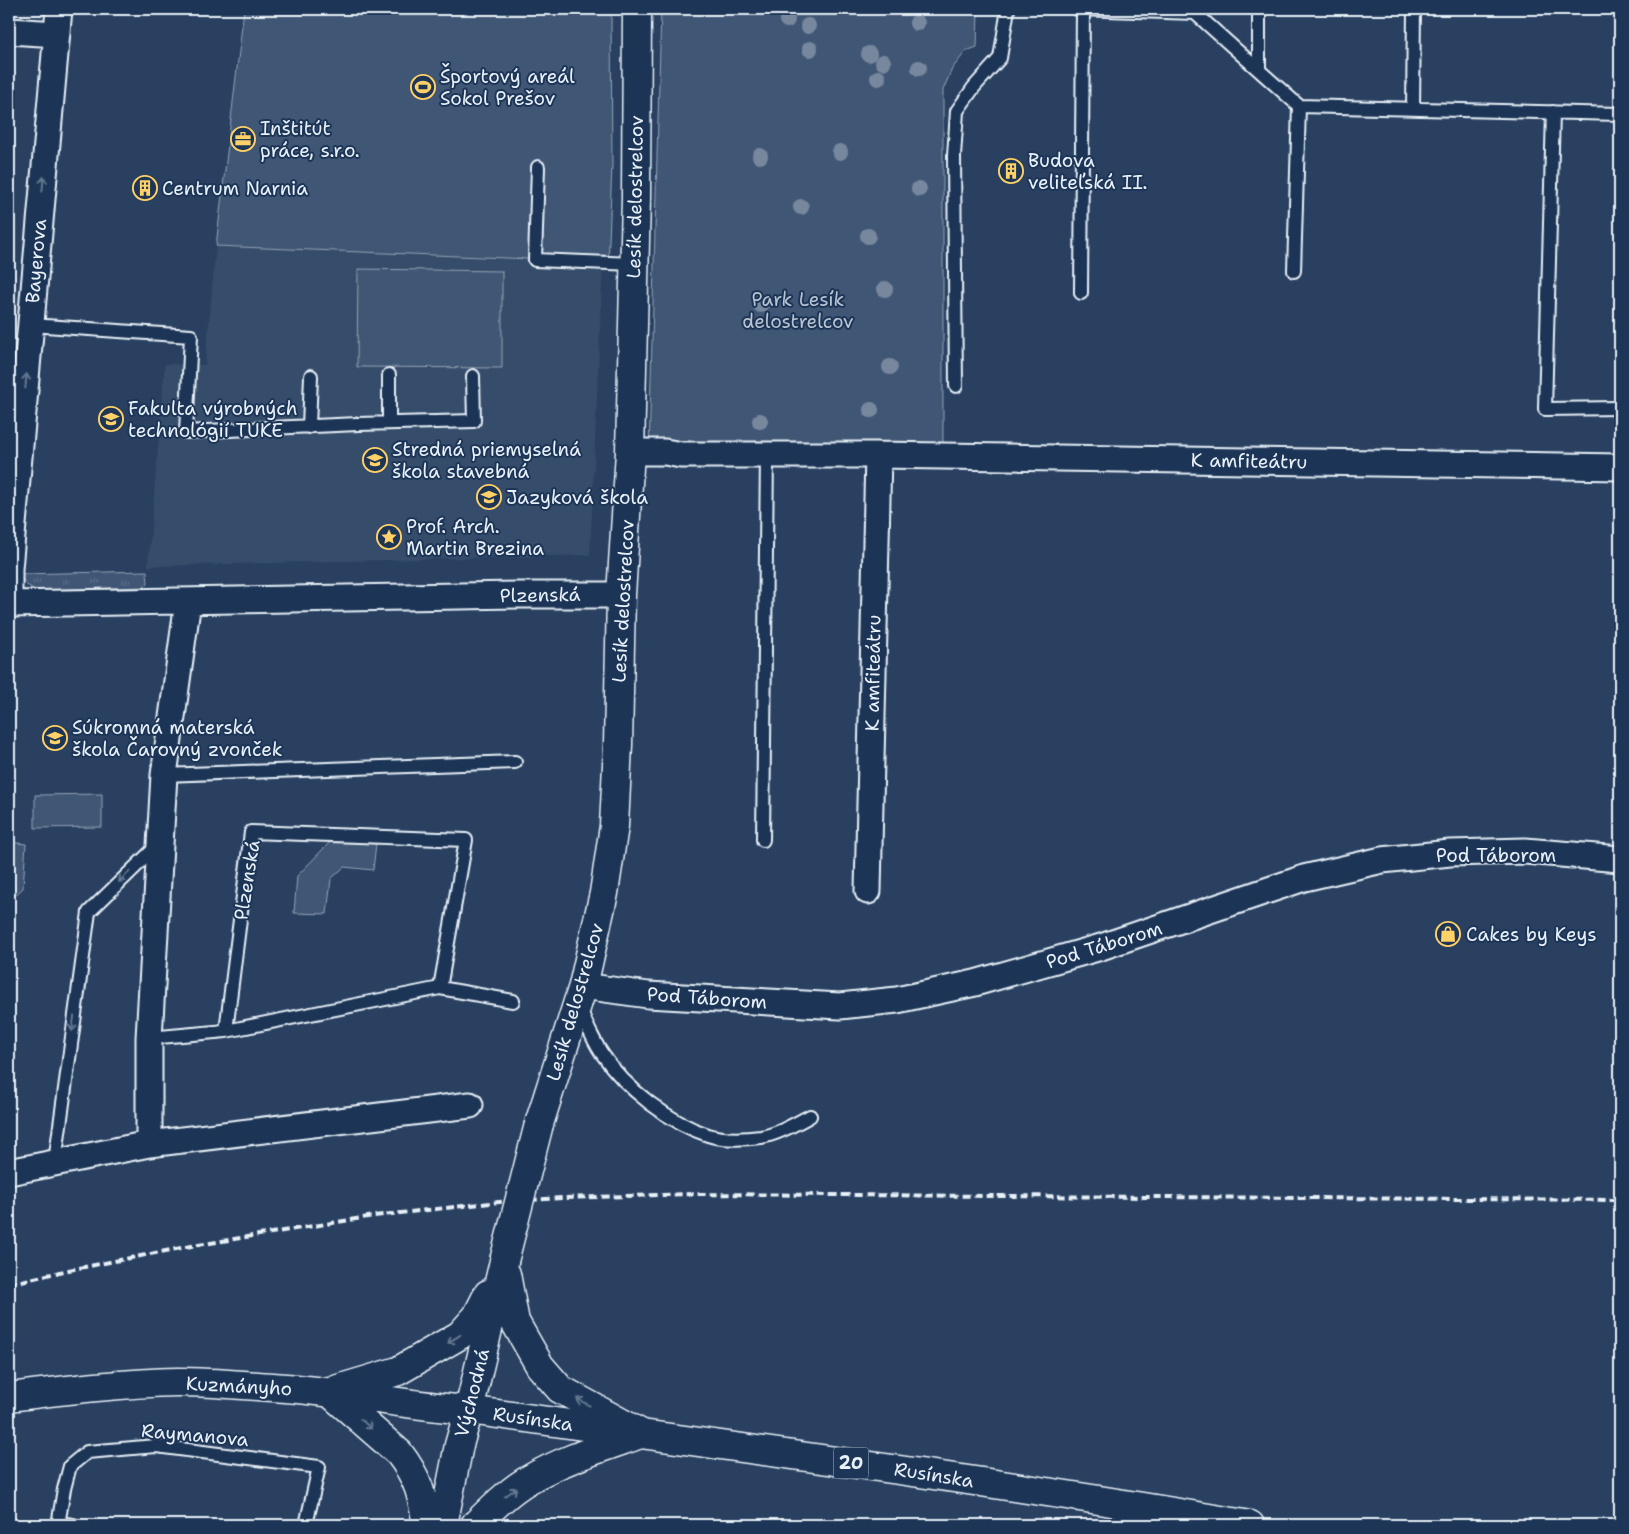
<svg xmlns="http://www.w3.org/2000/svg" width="1629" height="1534" font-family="'Shantell Sans',sans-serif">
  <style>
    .built { fill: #364d6b }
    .grass { fill: url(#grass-tufts); stroke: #94a4b6 }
    .park { fill: #415774; stroke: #94a4b6 }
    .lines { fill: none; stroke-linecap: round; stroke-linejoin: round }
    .service-casing { stroke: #e8f1f8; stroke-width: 16 }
    .minor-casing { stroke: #e8f1f8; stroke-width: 29 }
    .tertiary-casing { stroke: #e8f1f8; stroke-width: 31 }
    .primary-casing { stroke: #e8f1f8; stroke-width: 31 }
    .service { stroke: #1d3557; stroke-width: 12 }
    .minor { stroke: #1d3557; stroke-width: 25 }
    .tertiary { stroke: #1d3557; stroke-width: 28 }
    .primary { stroke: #1d3557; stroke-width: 28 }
    .rail { stroke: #e8f1f8; stroke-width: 4; stroke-dasharray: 8 4; stroke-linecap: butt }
    .tertiary-bridge-casing { stroke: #e8f1f8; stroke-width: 31; stroke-linecap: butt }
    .tertiary-bridge { stroke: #1d3557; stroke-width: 28 }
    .tree { fill: #77889e }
    .oneway { stroke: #64778f }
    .labels { text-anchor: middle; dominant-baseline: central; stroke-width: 4; stroke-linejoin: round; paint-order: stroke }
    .shield { fill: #1d3557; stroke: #abb9c8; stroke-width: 1 }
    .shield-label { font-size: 18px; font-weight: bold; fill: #e8f1f8 }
    .poi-label { font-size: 19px; fill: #e8f1f8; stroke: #1d3557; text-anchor: start }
    .street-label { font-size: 19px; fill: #e8f1f8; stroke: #1d3557 }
    .park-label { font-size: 19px; fill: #b6c3d0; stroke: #1d3557 }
  </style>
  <defs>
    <pattern id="grass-tufts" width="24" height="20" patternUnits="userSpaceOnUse" patternTransform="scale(1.25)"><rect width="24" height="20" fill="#415774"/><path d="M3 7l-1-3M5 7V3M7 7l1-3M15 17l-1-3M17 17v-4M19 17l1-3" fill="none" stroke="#5c7089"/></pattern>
  </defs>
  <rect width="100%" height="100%" fill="#294061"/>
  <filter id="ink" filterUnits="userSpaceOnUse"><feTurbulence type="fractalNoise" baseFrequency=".02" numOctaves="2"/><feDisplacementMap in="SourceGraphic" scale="10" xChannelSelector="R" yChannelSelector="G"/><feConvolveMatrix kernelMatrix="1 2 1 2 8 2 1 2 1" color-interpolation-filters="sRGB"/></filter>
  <g filter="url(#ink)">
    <!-- built -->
    <path class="built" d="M216,246L603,262L590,555L148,566L165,364L205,365Z"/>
    <!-- grass -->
    <path class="grass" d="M147,571L148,583L143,587L35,590L25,584L21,574Z"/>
    <!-- park -->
    <path class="park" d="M244,9H611L612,165L608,268L603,262L216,246Z
      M661,9H978L977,47L966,51L952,69L943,90V458L649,452Z
      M358,269L502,271V368L357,367Z
      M102,794V827L35,828V795Z
      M332,840L376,844L373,870L344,867L331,879L327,914L294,913L297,876Z
      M9,842L26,844L23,888L9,901Z"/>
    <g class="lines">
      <defs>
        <path id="service" d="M1077,9L1195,13L1299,106L1620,114
          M1259,70V9
          M1413,109L1414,9
          M1553,112L1545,409L1620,408
          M538,167L535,260L634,264
          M1294,271L1299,106
          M1081,293L1083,9
          M31,325L191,336L186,432L358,424L474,421L473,376
          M389,375V423
          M956,386L954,156L957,111L974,87L1000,58L1008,9
          M309,427L311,376
          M164,775L515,762
          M763,840L767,454
          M579,1007C586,1023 593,1041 603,1055C625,1088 670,1123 708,1135C723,1140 745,1139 761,1137C778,1134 795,1124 810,1116
          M226,1031L440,988L513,1001
          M149,1038L226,1031L251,832L466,840L440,988
          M55,1162L89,912L158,845
          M59,1523L73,1525
          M58,1525L64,1489L70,1466L87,1452L156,1446L319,1467L306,1525"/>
        <path id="minor" d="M9,31L57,34
          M630,452H665L681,455H878L1620,467
          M9,604L517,595H621
          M9,604V569L59,9
          M868,891L878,455
          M583,986L648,995L840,1006L897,1000L975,983L1101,947L1304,878L1382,860L1450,853L1525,851L1620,859
          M149,1144L470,1105
          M9,1172L149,1144V1038L164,775L188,601"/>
        <path id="tertiary" d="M539,1124L583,986L604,893L614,826L618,745L621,595L630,452L636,198L637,9
          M506,1274L515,1322L540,1366L560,1389L642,1434
          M338,1389L398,1371L460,1335L477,1316L488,1294
          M329,1392L399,1453C419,1479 422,1495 427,1525
          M9,1397C65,1390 122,1383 178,1382C210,1382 242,1385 273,1387C339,1391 403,1405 469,1410L504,1261"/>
        <path id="primary" d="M443,1525L459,1445L469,1410C729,1447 991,1480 1250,1525
          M475,1525C491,1509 508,1492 528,1480C562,1460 601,1448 638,1435"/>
      </defs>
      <!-- service casing -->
      <use href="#service" class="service-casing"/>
      <!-- minor casing -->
      <use href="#minor" class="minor-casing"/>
      <!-- tertiary casing -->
      <use href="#tertiary" class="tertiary-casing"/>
      <!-- primary casing -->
      <use href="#primary" class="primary-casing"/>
      <!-- service -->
      <use href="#service" class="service"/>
      <!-- minor -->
      <use href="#minor" class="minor"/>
      <!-- tertiary -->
      <use href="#tertiary" class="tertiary"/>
      <!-- primary -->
      <use href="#primary" class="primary"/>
      <!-- rail -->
      <path class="rail" d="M9,1284L64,1271L186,1247L374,1216L499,1202L563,1198L690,1194L1620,1200"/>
      <defs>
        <path id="tertiary-bridge" d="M504,1261L539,1124"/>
      </defs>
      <!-- tertiary-bridge casing -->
      <use href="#tertiary-bridge" class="tertiary-bridge-casing"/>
      <!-- tertiary-bridge -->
      <use href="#tertiary-bridge" class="tertiary-bridge"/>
    </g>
    <!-- trees -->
    <g class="tree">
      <circle cx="787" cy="20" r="8"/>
      <circle cx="917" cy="23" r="8"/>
      <circle cx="808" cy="26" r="8"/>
      <circle cx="810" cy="49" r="8"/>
      <circle cx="869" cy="54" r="8"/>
      <circle cx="883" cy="62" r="8"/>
      <circle cx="919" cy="68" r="8"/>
      <circle cx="878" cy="78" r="8"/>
      <circle cx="840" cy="152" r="8"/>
      <circle cx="760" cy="156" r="8"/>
      <circle cx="919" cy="189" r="8"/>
      <circle cx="801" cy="207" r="8"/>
      <circle cx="868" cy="236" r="8"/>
      <circle cx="885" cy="289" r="8"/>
      <circle cx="761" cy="305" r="8"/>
      <circle cx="890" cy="367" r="8"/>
      <circle cx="871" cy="410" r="8"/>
      <circle cx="760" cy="421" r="8"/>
    </g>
    <!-- one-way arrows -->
    <defs><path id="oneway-shaft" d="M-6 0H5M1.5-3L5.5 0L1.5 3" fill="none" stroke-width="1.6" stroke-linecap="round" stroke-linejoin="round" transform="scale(1.25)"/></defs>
    <g class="oneway">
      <use href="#oneway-shaft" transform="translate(43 184) rotate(-85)"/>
      <use href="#oneway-shaft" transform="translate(26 381) rotate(-85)"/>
      <use href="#oneway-shaft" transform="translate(124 877) rotate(136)"/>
      <use href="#oneway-shaft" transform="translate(73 1024) rotate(98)"/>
      <use href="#oneway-shaft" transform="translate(454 1339) rotate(147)"/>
      <use href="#oneway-shaft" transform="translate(583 1402) rotate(-151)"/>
      <use href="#oneway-shaft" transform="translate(366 1424) rotate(41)"/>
      <use href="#oneway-shaft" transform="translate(511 1492) rotate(-37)"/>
    </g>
  </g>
  <!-- icons -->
  <defs>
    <symbol id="stadium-ring" viewBox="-11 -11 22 22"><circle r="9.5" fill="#1d3557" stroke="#ffd166" stroke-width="1.5"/><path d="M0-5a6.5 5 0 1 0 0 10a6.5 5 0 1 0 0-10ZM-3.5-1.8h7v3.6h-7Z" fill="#ffd166"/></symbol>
    <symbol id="office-ring" viewBox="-11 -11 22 22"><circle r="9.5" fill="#1d3557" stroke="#ffd166" stroke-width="1.5"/><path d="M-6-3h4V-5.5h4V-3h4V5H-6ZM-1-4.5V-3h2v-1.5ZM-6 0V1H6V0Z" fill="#ffd166"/></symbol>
    <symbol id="building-ring" viewBox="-11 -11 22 22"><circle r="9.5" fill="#1d3557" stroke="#ffd166" stroke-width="1.5"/><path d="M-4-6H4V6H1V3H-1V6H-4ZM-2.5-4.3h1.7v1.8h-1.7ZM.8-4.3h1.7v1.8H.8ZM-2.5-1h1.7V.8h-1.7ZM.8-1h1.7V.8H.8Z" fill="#ffd166"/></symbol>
    <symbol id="university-ring" viewBox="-11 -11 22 22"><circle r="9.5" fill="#1d3557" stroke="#ffd166" stroke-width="1.5"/><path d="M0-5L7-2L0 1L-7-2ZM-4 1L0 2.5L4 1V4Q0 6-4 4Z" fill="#ffd166"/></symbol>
    <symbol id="school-ring" viewBox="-11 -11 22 22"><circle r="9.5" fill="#1d3557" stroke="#ffd166" stroke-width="1.5"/><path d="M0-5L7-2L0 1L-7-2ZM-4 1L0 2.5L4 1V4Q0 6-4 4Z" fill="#ffd166"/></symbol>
    <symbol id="sight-ring" viewBox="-11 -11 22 22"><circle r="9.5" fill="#1d3557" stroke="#ffd166" stroke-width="1.5"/><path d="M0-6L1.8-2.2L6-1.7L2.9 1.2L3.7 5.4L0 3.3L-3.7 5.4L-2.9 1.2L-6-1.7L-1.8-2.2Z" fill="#ffd166"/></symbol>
    <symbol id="shop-ring" viewBox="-11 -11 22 22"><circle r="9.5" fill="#1d3557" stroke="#ffd166" stroke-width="1.5"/><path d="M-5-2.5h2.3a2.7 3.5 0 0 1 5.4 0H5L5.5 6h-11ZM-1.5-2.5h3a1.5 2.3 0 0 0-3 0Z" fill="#ffd166"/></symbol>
  </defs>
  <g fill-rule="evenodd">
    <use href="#stadium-ring" x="409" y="73" width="28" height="28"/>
    <use href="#office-ring" x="229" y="125" width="28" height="28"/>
    <use href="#building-ring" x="997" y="157" width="28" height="28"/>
    <use href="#building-ring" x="131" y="174" width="28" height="28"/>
    <use href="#university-ring" x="97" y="405" width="28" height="28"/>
    <use href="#school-ring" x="361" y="446" width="28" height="28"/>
    <use href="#university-ring" x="475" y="483" width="28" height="28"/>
    <use href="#sight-ring" x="375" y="523" width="28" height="28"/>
    <use href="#school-ring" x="41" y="724" width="28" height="28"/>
    <use href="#shop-ring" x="1434" y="920" width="28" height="28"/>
  </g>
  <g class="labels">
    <!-- shield labels -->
    <rect class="shield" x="833.5" y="1447.5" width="35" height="31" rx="4"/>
    <g class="shield-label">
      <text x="851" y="1463">20</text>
    </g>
    <!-- poi labels -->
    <g class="poi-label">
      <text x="440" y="76">Športový areál<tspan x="440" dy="22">Sokol Prešov</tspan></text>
      <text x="260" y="128">Inštitút<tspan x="260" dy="22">práce, s.r.o.</tspan></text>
      <text x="1028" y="160">Budova<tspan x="1028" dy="22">veliteľská II.</tspan></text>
      <text x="162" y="188">Centrum Narnia</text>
      <text x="128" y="408">Fakulta výrobných<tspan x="128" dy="22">technológií TUKE</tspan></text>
      <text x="392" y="449">Stredná priemyselná<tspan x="392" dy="22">škola stavebná</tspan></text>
      <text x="506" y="497">Jazyková škola</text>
      <text x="406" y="526">Prof. Arch.<tspan x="406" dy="22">Martin Brezina</tspan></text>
      <text x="72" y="727">Súkromná materská<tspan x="72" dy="22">škola Čarovný zvonček</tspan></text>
      <text x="1466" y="934">Cakes by Keys</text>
    </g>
    <!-- street labels -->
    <g class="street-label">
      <text transform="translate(635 197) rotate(-89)">Lesík delostrelcov</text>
      <text transform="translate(36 261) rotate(-85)">Bayerova</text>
      <text transform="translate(1249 461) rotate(1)">K amfiteátru</text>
      <text transform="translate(540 595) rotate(-1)">Plzenská</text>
      <text transform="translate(623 601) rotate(-87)">Lesík delostrelcov</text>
      <text transform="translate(873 673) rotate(-89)">K amfiteátru</text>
      <text x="1496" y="855">Pod Táborom</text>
      <text transform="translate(247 880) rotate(-81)">Plzenská</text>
      <text transform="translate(1104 945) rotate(-17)">Pod Táborom</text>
      <text transform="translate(707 998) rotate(4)">Pod Táborom</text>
      <text transform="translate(575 1002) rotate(-74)">Lesík delostrelcov</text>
      <text transform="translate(239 1386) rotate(3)">Kuzmányho</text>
      <text transform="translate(472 1393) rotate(-76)">Východná</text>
      <text transform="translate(533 1419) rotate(8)">Rusínska</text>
      <text transform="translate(195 1435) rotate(5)">Raymanova</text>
      <text transform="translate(934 1475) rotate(9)">Rusínska</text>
    </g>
    <!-- park labels -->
    <g class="park-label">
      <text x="798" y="299">Park Lesík<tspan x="798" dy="22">delostrelcov</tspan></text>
    </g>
  </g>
  <!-- margin -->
  <rect width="1629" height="1534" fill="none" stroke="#1d3557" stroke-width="30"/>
  <rect x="15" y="15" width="1599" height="1504" fill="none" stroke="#e8f1f8" stroke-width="2" filter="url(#ink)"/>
</svg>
